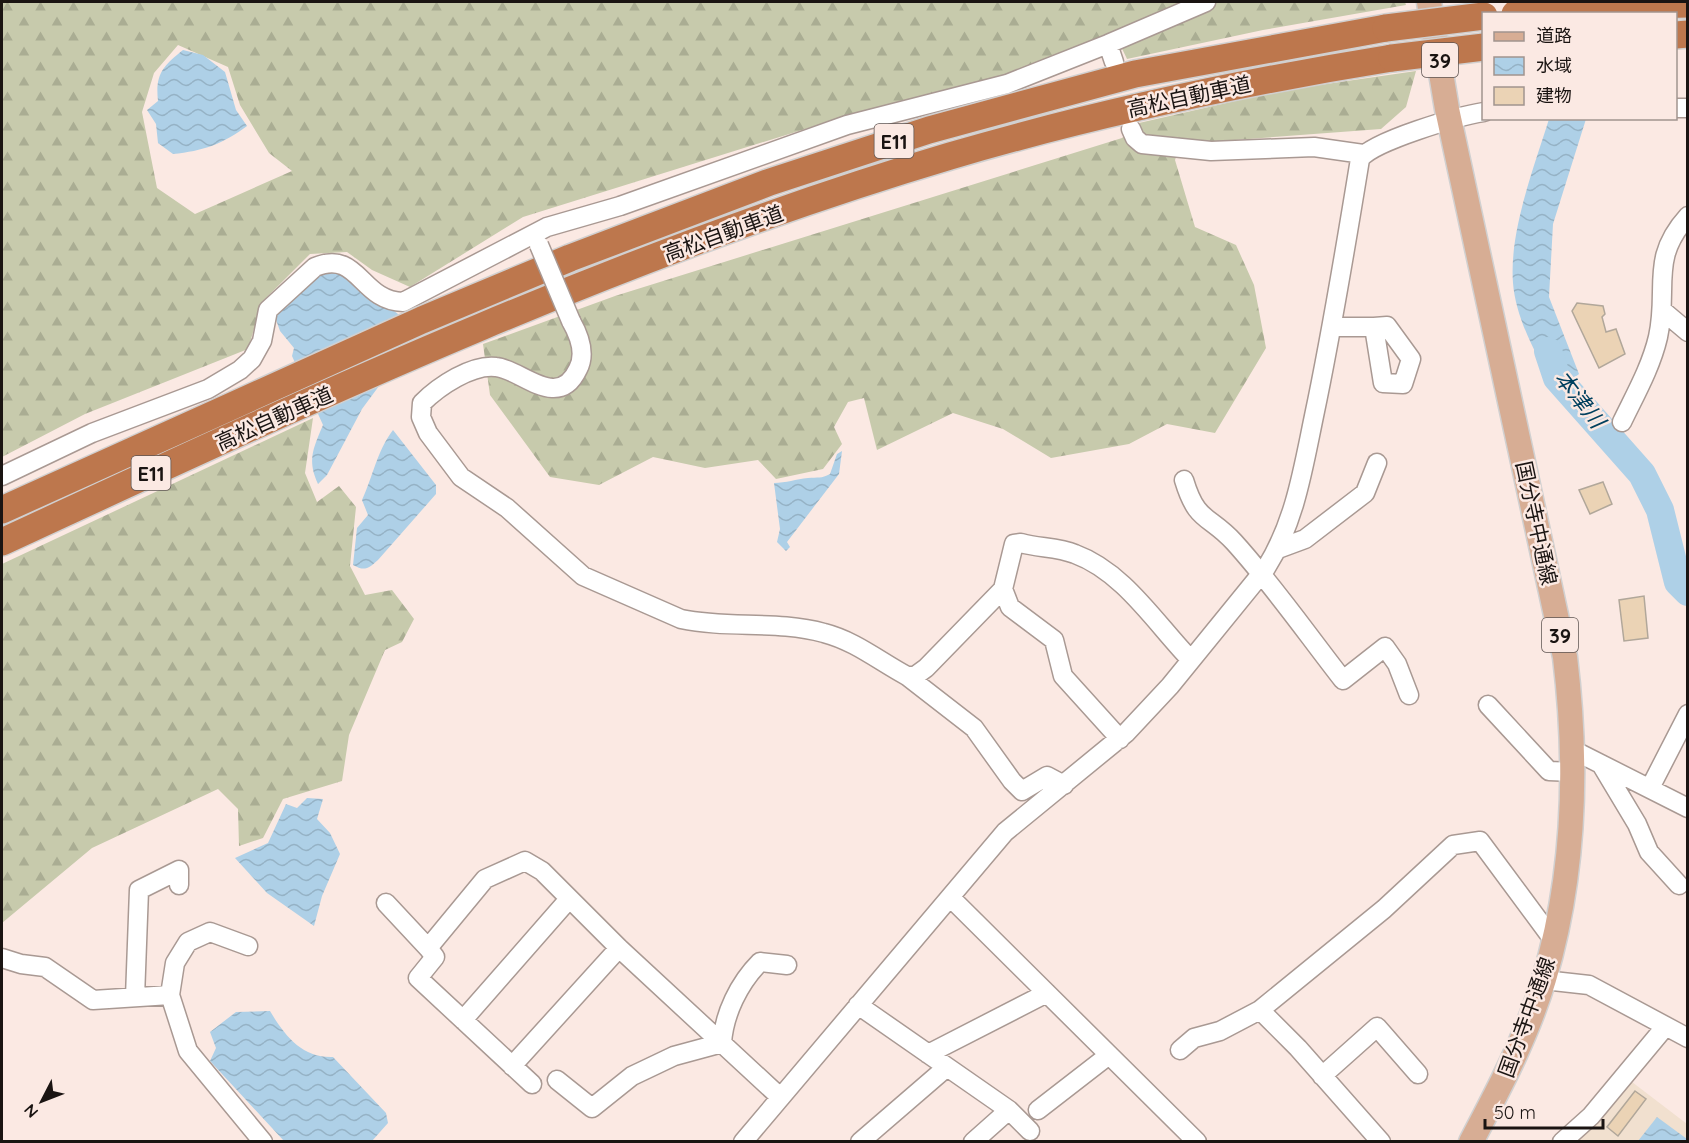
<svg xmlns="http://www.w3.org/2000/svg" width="1689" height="1143" font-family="Quicksand,'Noto Sans JP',sans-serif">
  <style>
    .education { fill: #f1e0cf }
    .forest { fill: url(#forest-firs); fill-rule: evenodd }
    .water { fill: url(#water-waves) }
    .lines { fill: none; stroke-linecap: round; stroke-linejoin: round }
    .river { stroke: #aed0e7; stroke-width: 28 }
    .building { fill: #ebd3b5; stroke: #b1a79a; stroke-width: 1.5 }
    .minor-casing { stroke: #a99993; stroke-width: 21 }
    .major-casing { stroke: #d1d0d0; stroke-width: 27 }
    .highway-casing { stroke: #d1d0d0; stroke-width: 30 }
    .minor { stroke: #fff; stroke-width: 18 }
    .major { stroke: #d7ad94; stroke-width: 24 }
    .highway { stroke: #bd774d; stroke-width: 27 }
    .minor-bridge-casing { stroke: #a99993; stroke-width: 21; stroke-linecap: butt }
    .highway-bridge-casing { stroke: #d1d0d0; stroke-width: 30; stroke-linecap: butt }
    .minor-bridge { stroke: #fff; stroke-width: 18 }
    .highway-bridge { stroke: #bd774d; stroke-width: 27 }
    .labels { text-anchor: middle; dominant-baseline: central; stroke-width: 5; stroke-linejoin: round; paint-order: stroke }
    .shield { fill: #fbe9e3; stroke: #5e5451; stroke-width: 1.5 }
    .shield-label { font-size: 20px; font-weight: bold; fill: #1a1412 }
    .street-label { font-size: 21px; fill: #1a1412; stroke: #fbe9e3 }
    .water-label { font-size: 22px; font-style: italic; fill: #00405f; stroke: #fbe9e3 }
  </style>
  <defs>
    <pattern id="forest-firs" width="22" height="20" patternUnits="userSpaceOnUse" patternTransform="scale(1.5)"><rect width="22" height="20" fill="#c7caac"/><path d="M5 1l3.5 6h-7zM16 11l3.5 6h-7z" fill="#aaad93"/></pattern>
    <pattern id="water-waves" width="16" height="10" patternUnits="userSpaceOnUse" patternTransform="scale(1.5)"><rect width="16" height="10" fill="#aed0e7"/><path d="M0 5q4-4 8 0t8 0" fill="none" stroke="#95b2c5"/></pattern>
  </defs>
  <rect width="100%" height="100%" fill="#fbe9e3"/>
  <!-- education -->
  <path class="education" d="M1632,1082L1687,1124V1141L1575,1142L1595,1124Z"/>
  <!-- forest -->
  <path class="forest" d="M2,2H1405L1406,5L1263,30L1127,59L1116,36L1007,78L847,116L523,217L410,287L372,270L347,252L310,254L262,302L248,349L85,414L2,457ZM178,45L228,67L240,105L269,153L292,171L195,214L157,188L142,112L154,73Z
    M1416,71L1406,107L1381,129L1181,144L1175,160L1195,227L1236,245L1254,285L1266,348L1215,433L1167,424L1129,444L1051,458L1003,429L953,413L877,450L864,398L848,402L834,427L842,444L823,469L776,479L758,460L705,468L653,457L599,485L550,477L490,395L483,344L615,296L1122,138L1139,123L1278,91Z
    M313,418L305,473L317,502L339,486L356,507L350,566L365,595L392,590L414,619L402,642L385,650L349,735L342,781L283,799L263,838L239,846L238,809L218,789L92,848L2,923V564Z"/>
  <!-- water -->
  <path class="water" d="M183,50L203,55L225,72L236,110L247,126C223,144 203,151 173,154L158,143L156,124L147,110L158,101C155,74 163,66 183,50Z
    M1549,119H1586L1553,224L1549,297L1579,374L1557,392C1539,360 1516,321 1513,283C1509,232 1534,167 1549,119Z
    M337,267L398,314L379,386L362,409L327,475L318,484C307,460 313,449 323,425L292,356L294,348L280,331L275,317C285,296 314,271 337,267Z
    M393,430L436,485V494L378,560C369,568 365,572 353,565L357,528L368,515L362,500C374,474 376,453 393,430Z
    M842,451L839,474L787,542L790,547L786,551L777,542L780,529L774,483C786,483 796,479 808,478C818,477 821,479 830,474L837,454Z
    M307,798L323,799L317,819L330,833L340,854L322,896L314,926L267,893L235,858L268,843L286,804L297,808Z
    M270,1011C285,1036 302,1058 333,1057L386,1113L388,1123L372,1141H284L210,1061L216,1048L210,1032L236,1012Z
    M1657,1117L1687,1139V1141H1638Z"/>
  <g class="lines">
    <!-- river -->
    <path class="river" d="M1548,351L1557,378L1642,474L1660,510L1678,582L1688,592"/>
  </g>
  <!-- building -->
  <path class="building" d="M1577,303L1603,306L1605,314L1602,317L1606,332L1616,329L1625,354L1599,368L1572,311Z
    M1603,482L1612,504L1590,514L1579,490Z
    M1644,596L1648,638L1624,641L1619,600Z
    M1635,1091L1646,1099L1618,1136L1607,1127Z"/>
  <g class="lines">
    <defs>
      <path id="minor" d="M1108,44L1114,62
        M1676,108H1688
        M1131,129L1135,138L1142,144L1211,151L1314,147L1363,154
        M1663,311L1688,332
        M571,321C579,335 586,354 578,369C558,412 521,369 496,367C472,364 439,386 422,403L421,417L428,433L461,477L507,508L583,576L681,619C728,629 778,620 824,633C855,641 879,661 907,676H915L926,668L1003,589L1014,544L1021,543C1038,548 1058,547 1075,554C1124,572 1156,624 1191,660
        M1333,327H1374L1383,383L1403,384L1411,359L1387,326L1374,327
        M1622,422C1635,395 1651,367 1658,337C1669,287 1649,259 1688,216
        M2,476L92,433L208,389L240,370L252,359L262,341L268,310L315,267C359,249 360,301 403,302L547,227L620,206L847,125L1007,84L1108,44L1206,2
        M1184,480C1197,523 1208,514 1234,542C1273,585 1307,634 1343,680L1385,647L1397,664L1409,695
        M1278,549L1305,539L1365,493L1377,463
        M1003,589L1010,607L1054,640L1063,676L1120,739
        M907,676L974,728L1012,781L1022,791L1047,776L1064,785
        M1488,705L1549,771L1573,772
        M1573,750L1688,808
        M1601,764L1637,824L1649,852L1679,885
        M1650,788L1688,714
        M951,898L1197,1142
        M386,903L428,948
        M2,958L21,964L45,967L93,1000L170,995L188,1051L263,1142
        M1544,980L1589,985L1688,1038
        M170,995L175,963L188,942L210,932L248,946
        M135,997L139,890L179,870V885
        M858,1005L1009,1110L1030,1131
        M1260,1010L1298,1048L1381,1142
        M463,1020L569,899
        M1180,1050L1194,1038L1220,1031L1260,1010L1384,909L1453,845L1480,841L1554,941
        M928,1054L1047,993
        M512,1066L619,948
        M1322,1076L1377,1027L1418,1074
        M557,1080L592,1108L632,1076L674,1056L722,1043C724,1014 739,983 760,962L787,965
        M532,1084L418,978L435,957L428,948L485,879L525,861L542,871L619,948L780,1097
        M1038,1110L1109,1055
        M743,1142L1005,832L1126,733L1170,686L1266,568C1295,522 1303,469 1314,416C1332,331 1346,245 1360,159C1373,141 1459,116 1484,112
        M860,1142L947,1067
        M973,1142L1009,1110
        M1562,1142L1591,1116L1665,1027"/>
      <path id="major" d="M1429,2L1447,109L1565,657C1578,765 1575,875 1544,979C1527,1036 1499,1089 1471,1142"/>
      <path id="highway" d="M1647,5L1688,4
        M1676,35L1688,34
        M2,510L422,320L570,258L770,182L929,130L1135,74L1386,28
        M2,542C311,399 623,253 950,156C1096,113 1243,82 1392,58"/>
    </defs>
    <!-- minor casing -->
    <use href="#minor" class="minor-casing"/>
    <!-- major casing -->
    <use href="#major" class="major-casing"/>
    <!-- highway casing -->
    <use href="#highway" class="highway-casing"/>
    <!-- minor -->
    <use href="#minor" class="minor"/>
    <!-- major -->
    <use href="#major" class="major"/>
    <!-- highway -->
    <use href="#highway" class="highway"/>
    <defs>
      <path id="minor-bridge" d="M539,245L571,321"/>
      <path id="highway-bridge" d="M1515,14L1647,5
        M1386,28L1484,16
        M1392,58L1484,47"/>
    </defs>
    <!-- minor-bridge casing -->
    <use href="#minor-bridge" class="minor-bridge-casing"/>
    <!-- highway-bridge casing -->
    <use href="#highway-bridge" class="highway-bridge-casing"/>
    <!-- minor-bridge -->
    <use href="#minor-bridge" class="minor-bridge"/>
    <!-- highway-bridge -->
    <use href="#highway-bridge" class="highway-bridge"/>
  </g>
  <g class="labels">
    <!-- shield labels -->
    <g class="shield">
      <rect x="1422" y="43" width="36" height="34" rx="4.5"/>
      <rect x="874.5" y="124" width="39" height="34" rx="4.5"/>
      <rect x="131.5" y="456" width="39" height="34" rx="4.5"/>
      <rect x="1542" y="618" width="36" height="34" rx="4.5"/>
    </g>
    <g class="shield-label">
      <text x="1440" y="60">39</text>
      <text x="894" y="141">E11</text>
      <text x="151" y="473">E11</text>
      <text x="1560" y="635">39</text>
    </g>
    <!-- street labels -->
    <g class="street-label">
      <text transform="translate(1189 96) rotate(-12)">高松自動車道</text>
      <text transform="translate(723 233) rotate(-20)">高松自動車道</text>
      <text transform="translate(274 418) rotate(-24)">高松自動車道</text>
      <text transform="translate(1537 523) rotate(78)">国分寺中通線</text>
      <text transform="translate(1526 1017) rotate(-70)">国分寺中通線</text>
    </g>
    <!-- water labels -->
    <g class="water-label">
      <text transform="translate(1580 399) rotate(52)">本津川</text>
    </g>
  </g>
  <!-- border -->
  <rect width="1689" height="1143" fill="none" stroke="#1a1412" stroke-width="6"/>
  <!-- legend -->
  <rect x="1482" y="12" width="195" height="108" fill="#fbe9e3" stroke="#a1948f" stroke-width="1.5"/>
  <rect x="1494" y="32" width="30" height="9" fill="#d7ad94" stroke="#a1948f" stroke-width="1.5"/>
  <text x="1536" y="42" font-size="18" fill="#1a1412">道路</text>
  <rect x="1494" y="57" width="30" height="18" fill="url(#water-waves)" stroke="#a1948f" stroke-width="1.5"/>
  <text x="1536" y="72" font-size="18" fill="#1a1412">水域</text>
  <rect x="1494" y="87" width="30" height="18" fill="#ebd3b5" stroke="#a1948f" stroke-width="1.5"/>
  <text x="1536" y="102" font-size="18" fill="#1a1412">建物</text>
  <!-- north arrow -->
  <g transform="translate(42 1101) rotate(228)" stroke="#fbe9e3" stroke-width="4.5" paint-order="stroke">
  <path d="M0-4.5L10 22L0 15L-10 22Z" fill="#1a1412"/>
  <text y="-9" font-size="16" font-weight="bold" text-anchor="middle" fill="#1a1412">N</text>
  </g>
  <!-- scale -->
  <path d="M1485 1119v9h118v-9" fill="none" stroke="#1a1412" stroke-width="3"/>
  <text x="1494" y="1119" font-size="18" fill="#1a1412" stroke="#fbe9e3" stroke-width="4.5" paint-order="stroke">50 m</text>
</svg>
